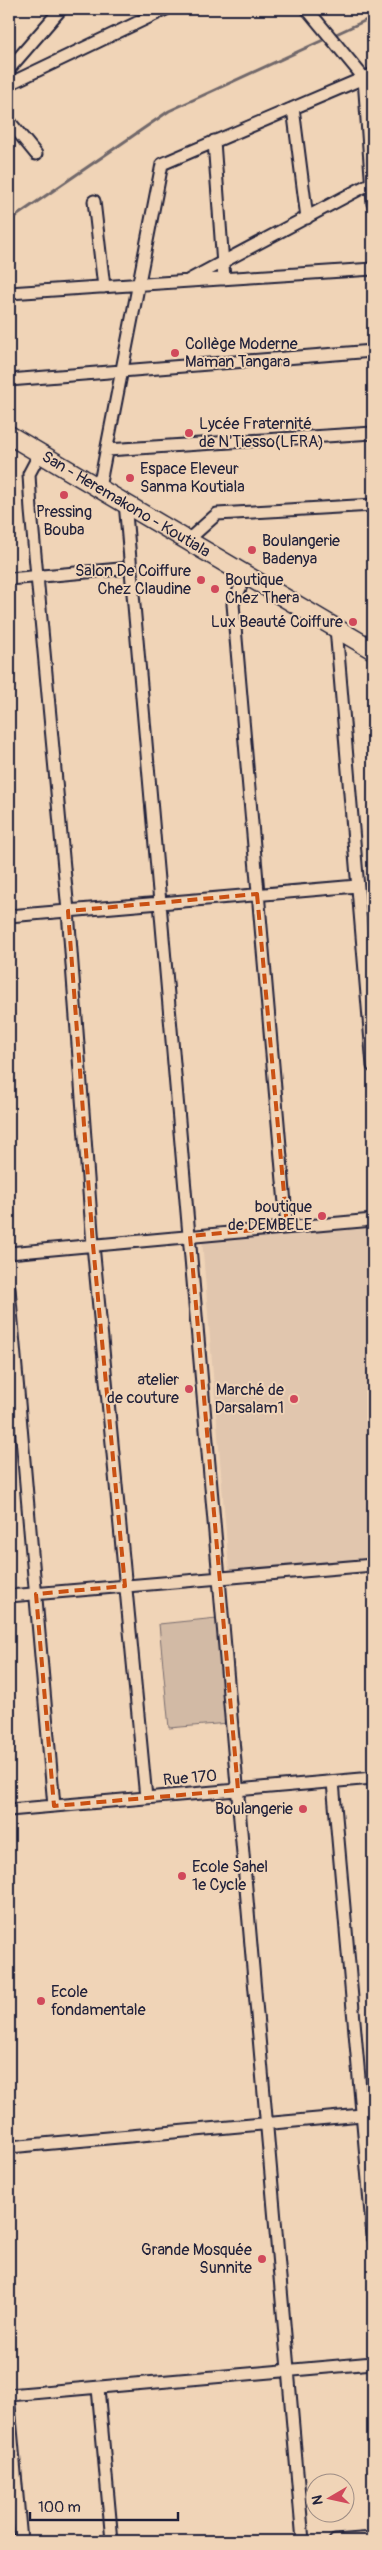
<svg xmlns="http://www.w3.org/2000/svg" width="382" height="2550" font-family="Pangolin,sans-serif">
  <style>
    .built { fill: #e1c6ae }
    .green { fill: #d2baa5; stroke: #7a6e70 }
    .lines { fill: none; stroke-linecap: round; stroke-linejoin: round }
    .stream { stroke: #71676b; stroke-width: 3 }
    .street-casing { stroke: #22223b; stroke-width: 15 }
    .primary-casing { stroke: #22223b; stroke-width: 21 }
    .street { stroke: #f0d4b7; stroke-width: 11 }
    .primary { stroke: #f0d4b7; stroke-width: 18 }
    .marked { fill: none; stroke: #ca5113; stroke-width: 4; stroke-dasharray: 10 6; stroke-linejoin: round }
    .poi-dot { fill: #d1495b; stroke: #f0d4b7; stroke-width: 2 }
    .labels { text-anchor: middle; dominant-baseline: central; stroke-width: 4; stroke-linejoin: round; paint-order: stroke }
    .poi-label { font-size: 16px; fill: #22223b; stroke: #f0d4b7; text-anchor: start }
    .street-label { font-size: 16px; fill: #22223b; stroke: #f0d4b7 }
  </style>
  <rect width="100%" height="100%" fill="#f0d4b7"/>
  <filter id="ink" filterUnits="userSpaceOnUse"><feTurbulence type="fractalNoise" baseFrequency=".02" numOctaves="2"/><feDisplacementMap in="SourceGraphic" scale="10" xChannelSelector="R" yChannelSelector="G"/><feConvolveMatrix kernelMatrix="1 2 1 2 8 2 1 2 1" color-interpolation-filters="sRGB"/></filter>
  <g filter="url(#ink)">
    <!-- built -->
    <path class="built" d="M373,1226V1559L229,1570L202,1240Z"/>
    <!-- green -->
    <path class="green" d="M217,1618L228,1723L169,1728L159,1624Z"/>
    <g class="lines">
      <!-- stream -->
      <path class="stream" d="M9,221L169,111L373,17"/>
      <defs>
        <path id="street" d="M307,9L364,78L373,204
          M9,69L61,9
          M9,84L166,9
          M293,108L307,218
          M9,121L36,154
          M214,141L224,279
          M94,201L104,287
          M189,280L373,182
          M9,293L373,269
          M9,380L373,351
          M107,450L373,433
          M39,455L29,474L31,511L68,911L93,1245L146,1798
          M99,488L162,164L373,74
          M125,502L303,2541
          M188,540L217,514L373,505
          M246,575L233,604L287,1227
          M9,579L131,568
          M336,628L373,1066
          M9,916L357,886
          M9,1253L373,1220
          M9,1288L54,1806
          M9,1596L373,1565
          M333,1782L373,2237
          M9,1810L373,1778
          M9,2147L373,2114
          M98,2388L112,2541
          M9,2395L373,2363
          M9,2406L21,2541
          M335,2541L373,2538"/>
        <g id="primary">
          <path id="s1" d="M9,435L373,650"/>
        </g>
      </defs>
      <!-- street casing -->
      <use href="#street" class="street-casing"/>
      <!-- primary casing -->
      <use href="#primary" class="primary-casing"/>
      <!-- street -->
      <use href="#street" class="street"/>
      <!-- primary -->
      <use href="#primary" class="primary"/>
    </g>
  </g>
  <!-- marked area -->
  <path class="marked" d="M257,894L287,1227L190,1236L238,1790L54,1806L36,1594L125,1586L93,1245L68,911Z"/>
  <!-- markers -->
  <g class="poi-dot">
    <circle cx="175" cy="353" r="5"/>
    <circle cx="189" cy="433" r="5"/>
    <circle cx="130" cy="478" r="5"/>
    <circle cx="64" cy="495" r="5"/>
    <circle cx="252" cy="550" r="5"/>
    <circle cx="201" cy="580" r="5"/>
    <circle cx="215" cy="589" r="5"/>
    <circle cx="353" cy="622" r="5"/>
    <circle cx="322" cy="1216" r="5"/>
    <circle cx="189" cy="1389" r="5"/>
    <circle cx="294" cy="1399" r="5"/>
    <circle cx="303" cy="1809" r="5"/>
    <circle cx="182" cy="1876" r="5"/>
    <circle cx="41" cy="2001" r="5"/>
    <circle cx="262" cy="2259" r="5"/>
  </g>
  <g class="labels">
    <!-- poi labels -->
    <g class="poi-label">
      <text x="185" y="344">Collège Moderne<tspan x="185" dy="18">Maman Tangara</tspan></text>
      <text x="199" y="424">Lycée Fraternité<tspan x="199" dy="18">de N'Tiesso(LFRA)</tspan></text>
      <text x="140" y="469">Espace Eleveur<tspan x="140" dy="18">Sanma Koutiala</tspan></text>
      <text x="64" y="512" text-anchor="middle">Pressing<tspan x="64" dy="18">Bouba</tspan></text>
      <text x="262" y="541">Boulangerie<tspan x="262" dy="18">Badenya</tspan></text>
      <text x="191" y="571" text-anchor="end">Salon De Coiffure<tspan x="191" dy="18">Chez Claudine</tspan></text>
      <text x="225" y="580">Boutique<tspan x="225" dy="18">Chez Thera</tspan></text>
      <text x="343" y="622" text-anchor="end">Lux Beauté Coiffure</text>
      <text x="312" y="1207" text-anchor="end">boutique<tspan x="312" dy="18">de DEMBELE</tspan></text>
      <text x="179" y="1380" text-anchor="end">atelier<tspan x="179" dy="18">de couture</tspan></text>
      <text x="284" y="1390" text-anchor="end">Marché de<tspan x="284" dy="18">Darsalam1</tspan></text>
      <text x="293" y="1809" text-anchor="end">Boulangerie</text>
      <text x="192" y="1867">Ecole Sahel<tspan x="192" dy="18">1e Cycle</tspan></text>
      <text x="51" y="1992">Ecole<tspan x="51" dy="18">fondamentale</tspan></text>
      <text x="252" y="2250" text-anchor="end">Grande Mosquée<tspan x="252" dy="18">Sunnite</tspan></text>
    </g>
    <!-- street labels -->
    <g class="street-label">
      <text stroke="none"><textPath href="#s1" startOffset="136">San - Heremakono - Koutiala</textPath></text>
      <text transform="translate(190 1778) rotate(-5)">Rue 170</text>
    </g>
  </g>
  <!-- margin -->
  <rect width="382" height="2550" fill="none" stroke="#f0d4b7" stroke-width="30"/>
  <rect x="15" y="15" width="352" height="2520" fill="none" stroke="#22223b" stroke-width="2" filter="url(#ink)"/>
  <!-- north arrow -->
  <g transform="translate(330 2498) rotate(261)"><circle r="24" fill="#f0d4b7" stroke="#9e8d85"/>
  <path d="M0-4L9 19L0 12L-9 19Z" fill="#d1495b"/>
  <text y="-8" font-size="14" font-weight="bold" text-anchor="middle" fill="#22223b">N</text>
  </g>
  <!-- scale -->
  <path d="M30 2512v8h148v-8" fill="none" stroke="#22223b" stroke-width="2.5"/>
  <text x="38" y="2512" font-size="15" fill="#22223b" stroke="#f0d4b7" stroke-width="4" paint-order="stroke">100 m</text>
</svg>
